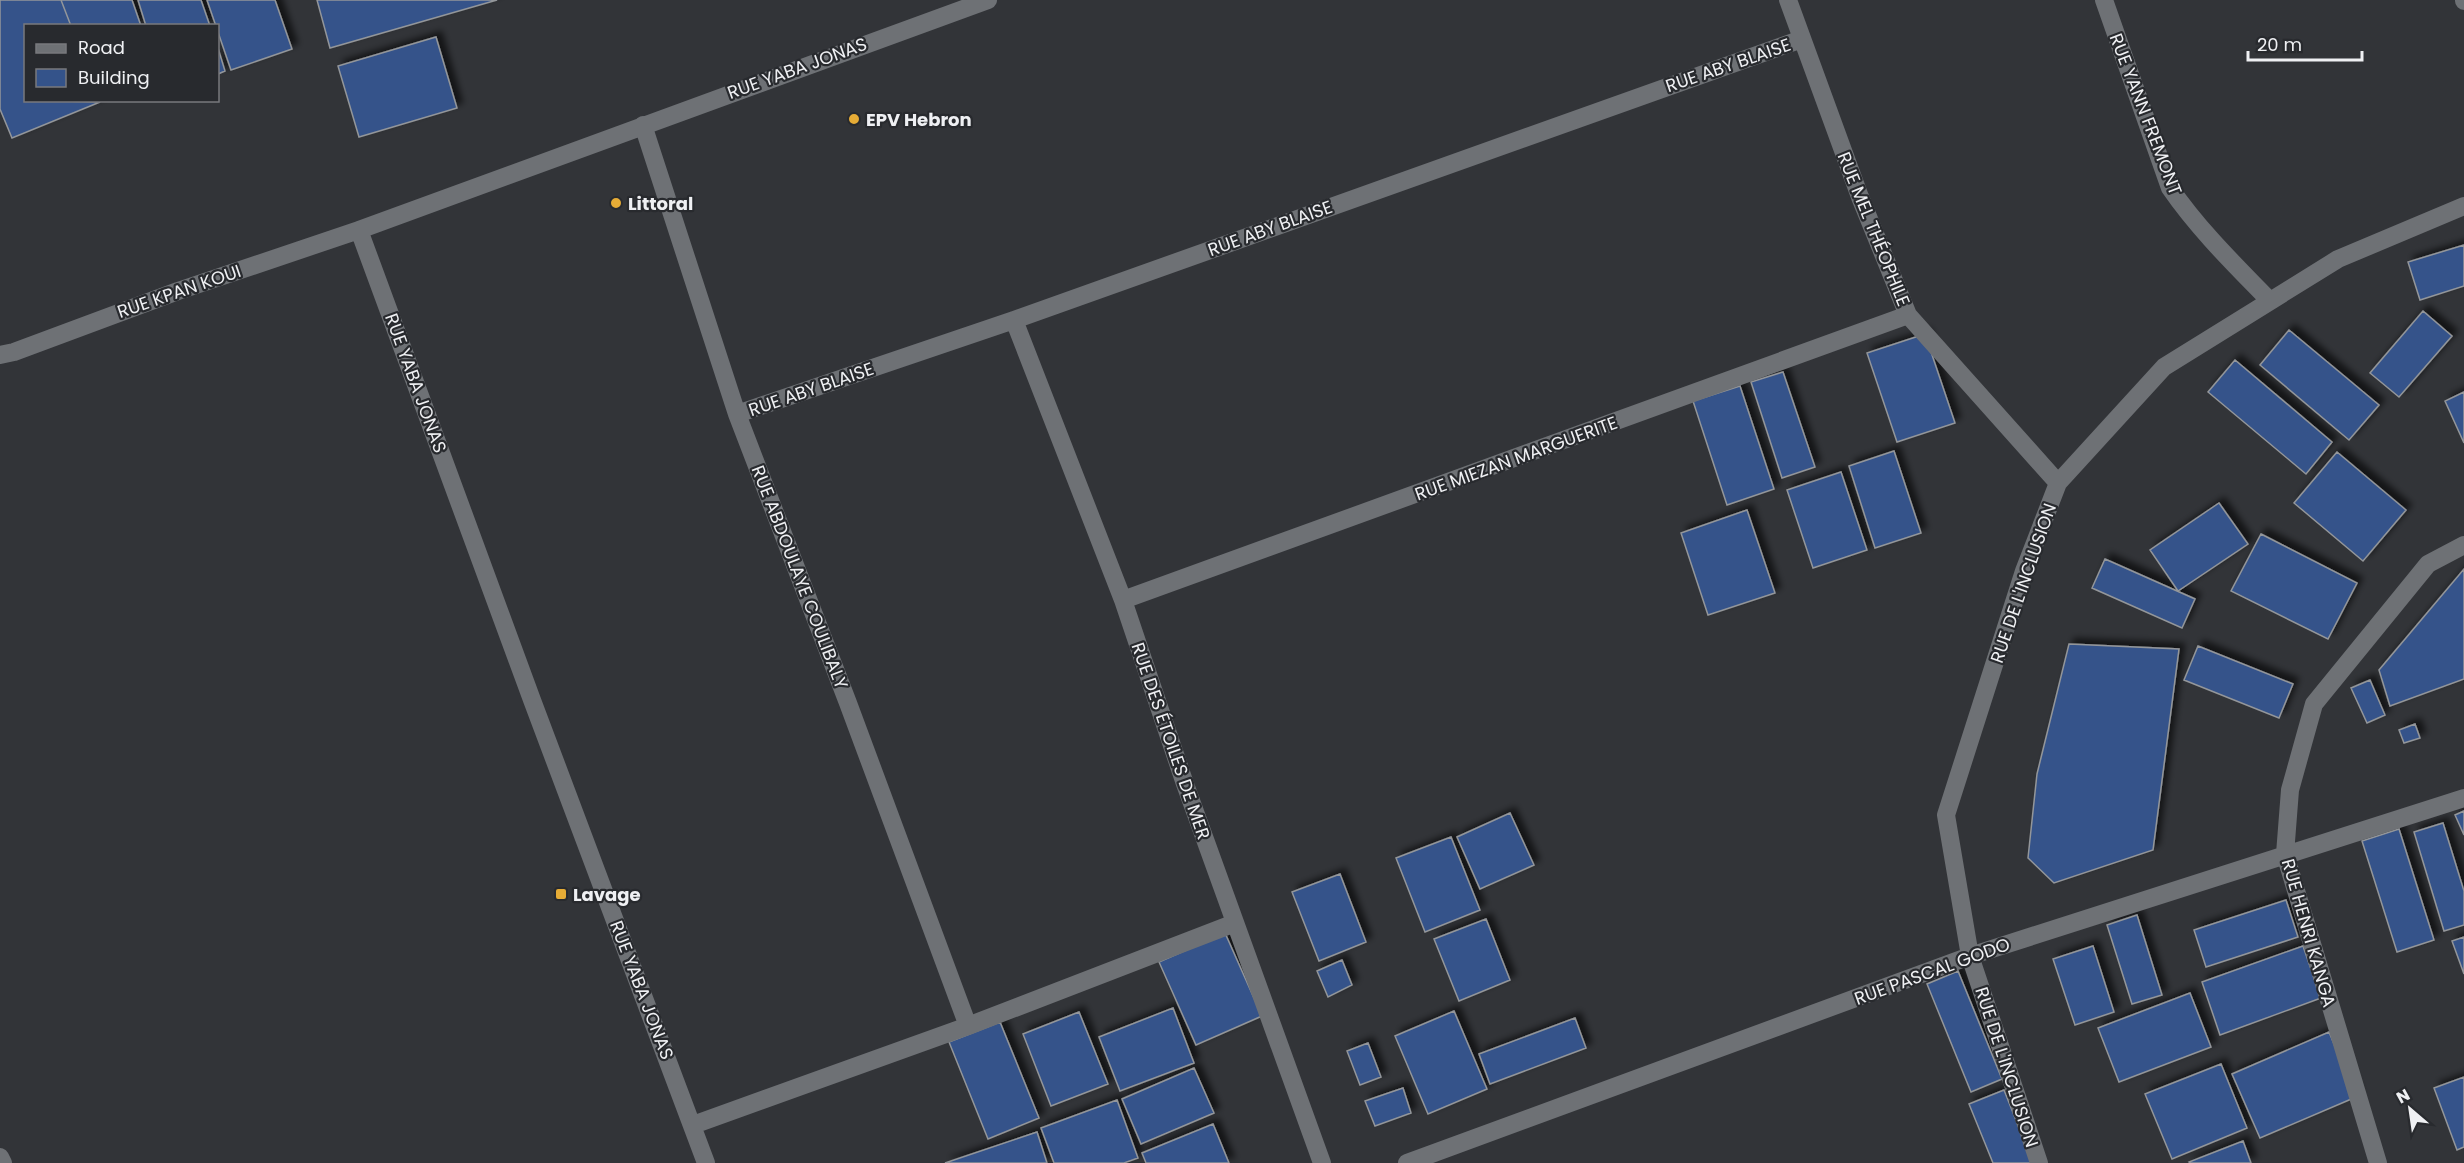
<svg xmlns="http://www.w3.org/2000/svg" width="2464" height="1163" font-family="Poppins,sans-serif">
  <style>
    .building { fill: #34538a; stroke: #93969a; stroke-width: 1.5; filter: url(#shadow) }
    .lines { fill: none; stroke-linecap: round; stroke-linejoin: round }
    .minor { stroke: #6e7175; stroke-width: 18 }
    .poi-dot { fill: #e6ac36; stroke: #282a2e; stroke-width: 2 }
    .labels { text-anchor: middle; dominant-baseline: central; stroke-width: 4.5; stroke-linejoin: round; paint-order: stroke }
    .street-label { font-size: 18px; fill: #eff0f3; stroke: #282a2e }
    .poi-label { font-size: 18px; font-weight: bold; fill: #eff0f3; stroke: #282a2e; text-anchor: start }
  </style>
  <defs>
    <filter id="shadow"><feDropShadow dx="5.5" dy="-5.5" stdDeviation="3" flood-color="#0009"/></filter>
  </defs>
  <rect width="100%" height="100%" fill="#323438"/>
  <!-- building -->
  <path class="building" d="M0,0H61L71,26H26V100L100,102L12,138L0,109Z
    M61,0H132L141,26H71Z
    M138,0H201L210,26H146Z
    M207,0H275L292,49L231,70Z
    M317,0H497L330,48Z
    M436,37L457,108L359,137L338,66Z
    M218,48L225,71L218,74Z
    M2464,245V286L2420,300L2408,262Z
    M2423,311L2452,336L2399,397L2370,373Z
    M2289,330L2379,405L2349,440L2260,365Z
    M1925,334L1955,423L1897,442L1867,353Z
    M2235,360L2332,442L2306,474L2208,392Z
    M1783,372L1815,467L1782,478L1751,382Z
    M1740,386L1774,489L1727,505L1693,401Z
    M2464,392V443L2445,401Z
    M1894,451L1921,533L1875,548L1849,466Z
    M2337,452L2406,510L2363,561L2294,503Z
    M1841,472L1867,550L1813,568L1787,490Z
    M2219,503L2248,544L2178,591L2150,550Z
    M1747,510L1775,593L1708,615L1681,533Z
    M2261,534L2357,583L2328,639L2231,591Z
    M2105,559L2195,599L2182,628L2092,588Z
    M2464,569V679L2390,706L2379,670Z
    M2069,644L2179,649L2153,850L2054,883L2028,858L2037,774Z
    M2198,646L2293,684L2279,718L2184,680Z
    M2370,680L2385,715L2367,723L2351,688Z
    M2415,724L2420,738L2404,743L2399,730Z
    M2464,811V835L2455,815Z
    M1510,813L1534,865L1480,889L1457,837Z
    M2443,823L2464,891V925L2444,931L2414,832Z
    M2399,829L2434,940L2397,952L2362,841Z
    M1451,837L1480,910L1425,932L1396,858Z
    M1340,874L1366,942L1319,961L1292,892Z
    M2286,900L2298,937L2206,967L2194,930Z
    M2137,915L2162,995L2132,1004L2107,925Z
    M1486,919L1510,980L1459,1001L1434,939Z
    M1225,933L1262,1016L1196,1045L1159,962Z
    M2464,937V974L2452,941Z
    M2093,946L2114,1012L2075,1025L2053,959Z
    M2303,946L2321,998L2220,1035L2202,982Z
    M1342,960L1352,985L1328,997L1317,971Z
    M1958,971L2002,1079L1971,1092L1927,984Z
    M2190,993L2211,1047L2119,1082L2098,1028Z
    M1173,1008L1194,1063L1120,1091L1099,1037Z
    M1454,1011L1487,1089L1428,1114L1395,1036Z
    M1079,1012L1108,1084L1051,1106L1023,1034Z
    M1575,1018L1586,1048L1490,1084L1479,1054Z
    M1000,1022L1039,1118L988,1139L949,1042Z
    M2329,1032L2356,1097L2260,1138L2232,1074Z
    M1368,1043L1381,1077L1360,1085L1347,1051Z
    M2221,1064L2247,1128L2172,1159L2145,1094Z
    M1194,1068L1214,1113L1141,1144L1122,1099Z
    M2464,1077V1147L2457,1150L2434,1088Z
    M1403,1088L1411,1113L1375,1126L1365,1101Z
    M2004,1090L2033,1163H1993L1969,1104Z
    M1117,1100L1138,1158L1124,1163H1054L1041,1128Z
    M1213,1124L1229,1163H1146L1142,1153Z
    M1037,1132L1047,1163H945Z
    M2243,1141L2251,1163H2190L2189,1162Z"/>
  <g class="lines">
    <!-- minor -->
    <path class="minor" d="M1788,0L1860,197L1908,315L2058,483
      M2104,0L2170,188C2199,230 2235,265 2270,301
      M2464,0V1
      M643,125L737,414L848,703L968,1026
      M359,230L532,700L706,1163
      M1014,320L1123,600L1185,784L1322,1163
      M0,355L14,352L178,291L359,230L988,0
      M737,414L1014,320L1802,39
      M1123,600L1908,315
      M693,1125L968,1026L1235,923
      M0,1157L3,1163
      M1407,1163L1970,956L2464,798
      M2039,1163L1970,956L1946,815L2024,571L2058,483L2164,367L2338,259L2464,206
      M2378,1163L2285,854L2290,790L2314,704L2428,564L2464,545"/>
  </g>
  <!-- markers -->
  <g class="poi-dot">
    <circle cx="854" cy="119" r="6"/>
    <circle cx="616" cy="203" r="6"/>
    <rect x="555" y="888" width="12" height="12" rx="3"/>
  </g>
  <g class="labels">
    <!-- street labels -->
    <g class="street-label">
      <text transform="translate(1728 65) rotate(-19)">RUE ABY BLAISE</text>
      <text transform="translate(797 68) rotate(-20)">RUE YABA JONAS</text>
      <text transform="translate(2146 114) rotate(69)">RUE YANN FREMONT</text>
      <text transform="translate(1270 228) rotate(-20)">RUE ABY BLAISE</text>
      <text transform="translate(1874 229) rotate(68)">RUE MEL THÉOPHILE</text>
      <text transform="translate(179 291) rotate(-19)">RUE KPAN KOUI</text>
      <text transform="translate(416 383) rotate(70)">RUE YABA JONAS</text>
      <text transform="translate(811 389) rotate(-19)">RUE ABY BLAISE</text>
      <text transform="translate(1516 458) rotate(-20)">RUE MIEZAN MARGUERITE</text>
      <text transform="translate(800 577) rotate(69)">RUE ABDOULAYE COULIBALY</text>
      <text transform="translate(2023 583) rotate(-71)">RUE DE L'INCLUSION</text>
      <text transform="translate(1171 741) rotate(71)">RUE DES ÉTOILES DE MER</text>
      <text transform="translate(2309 933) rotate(74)">RUE HENRI KANGA</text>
      <text transform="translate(1932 971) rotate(-20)">RUE PASCAL GODO</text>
      <text transform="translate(642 990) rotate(69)">RUE YABA JONAS</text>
      <text transform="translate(2007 1067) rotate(72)">RUE DE L'INCLUSION</text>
    </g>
    <!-- poi labels -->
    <g class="poi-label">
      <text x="866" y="119">EPV Hebron</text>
      <text x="628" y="203">Littoral</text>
      <text x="573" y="894">Lavage</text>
    </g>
  </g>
  <!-- legend -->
  <rect x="24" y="24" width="195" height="78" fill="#282a2e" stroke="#78797d" stroke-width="1.5"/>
  <rect x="36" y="44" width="30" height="9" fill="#6e7175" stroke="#78797d" stroke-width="1.5"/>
  <text x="78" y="54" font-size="18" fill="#eff0f3">Road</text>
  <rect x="36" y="69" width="30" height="18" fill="#34538a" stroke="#78797d" stroke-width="1.5"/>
  <text x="78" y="84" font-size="18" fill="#eff0f3">Building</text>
  <!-- north arrow -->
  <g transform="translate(2410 1109) rotate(331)" stroke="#282a2e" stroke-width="4.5" paint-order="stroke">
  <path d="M0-4.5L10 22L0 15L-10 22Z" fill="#eff0f3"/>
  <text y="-9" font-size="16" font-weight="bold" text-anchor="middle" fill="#eff0f3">N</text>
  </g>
  <!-- scale -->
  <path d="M2248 51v9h114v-9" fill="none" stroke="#eff0f3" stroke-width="3"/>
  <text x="2257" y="51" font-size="18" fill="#eff0f3" stroke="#282a2e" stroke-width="4.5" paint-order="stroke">20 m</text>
</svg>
